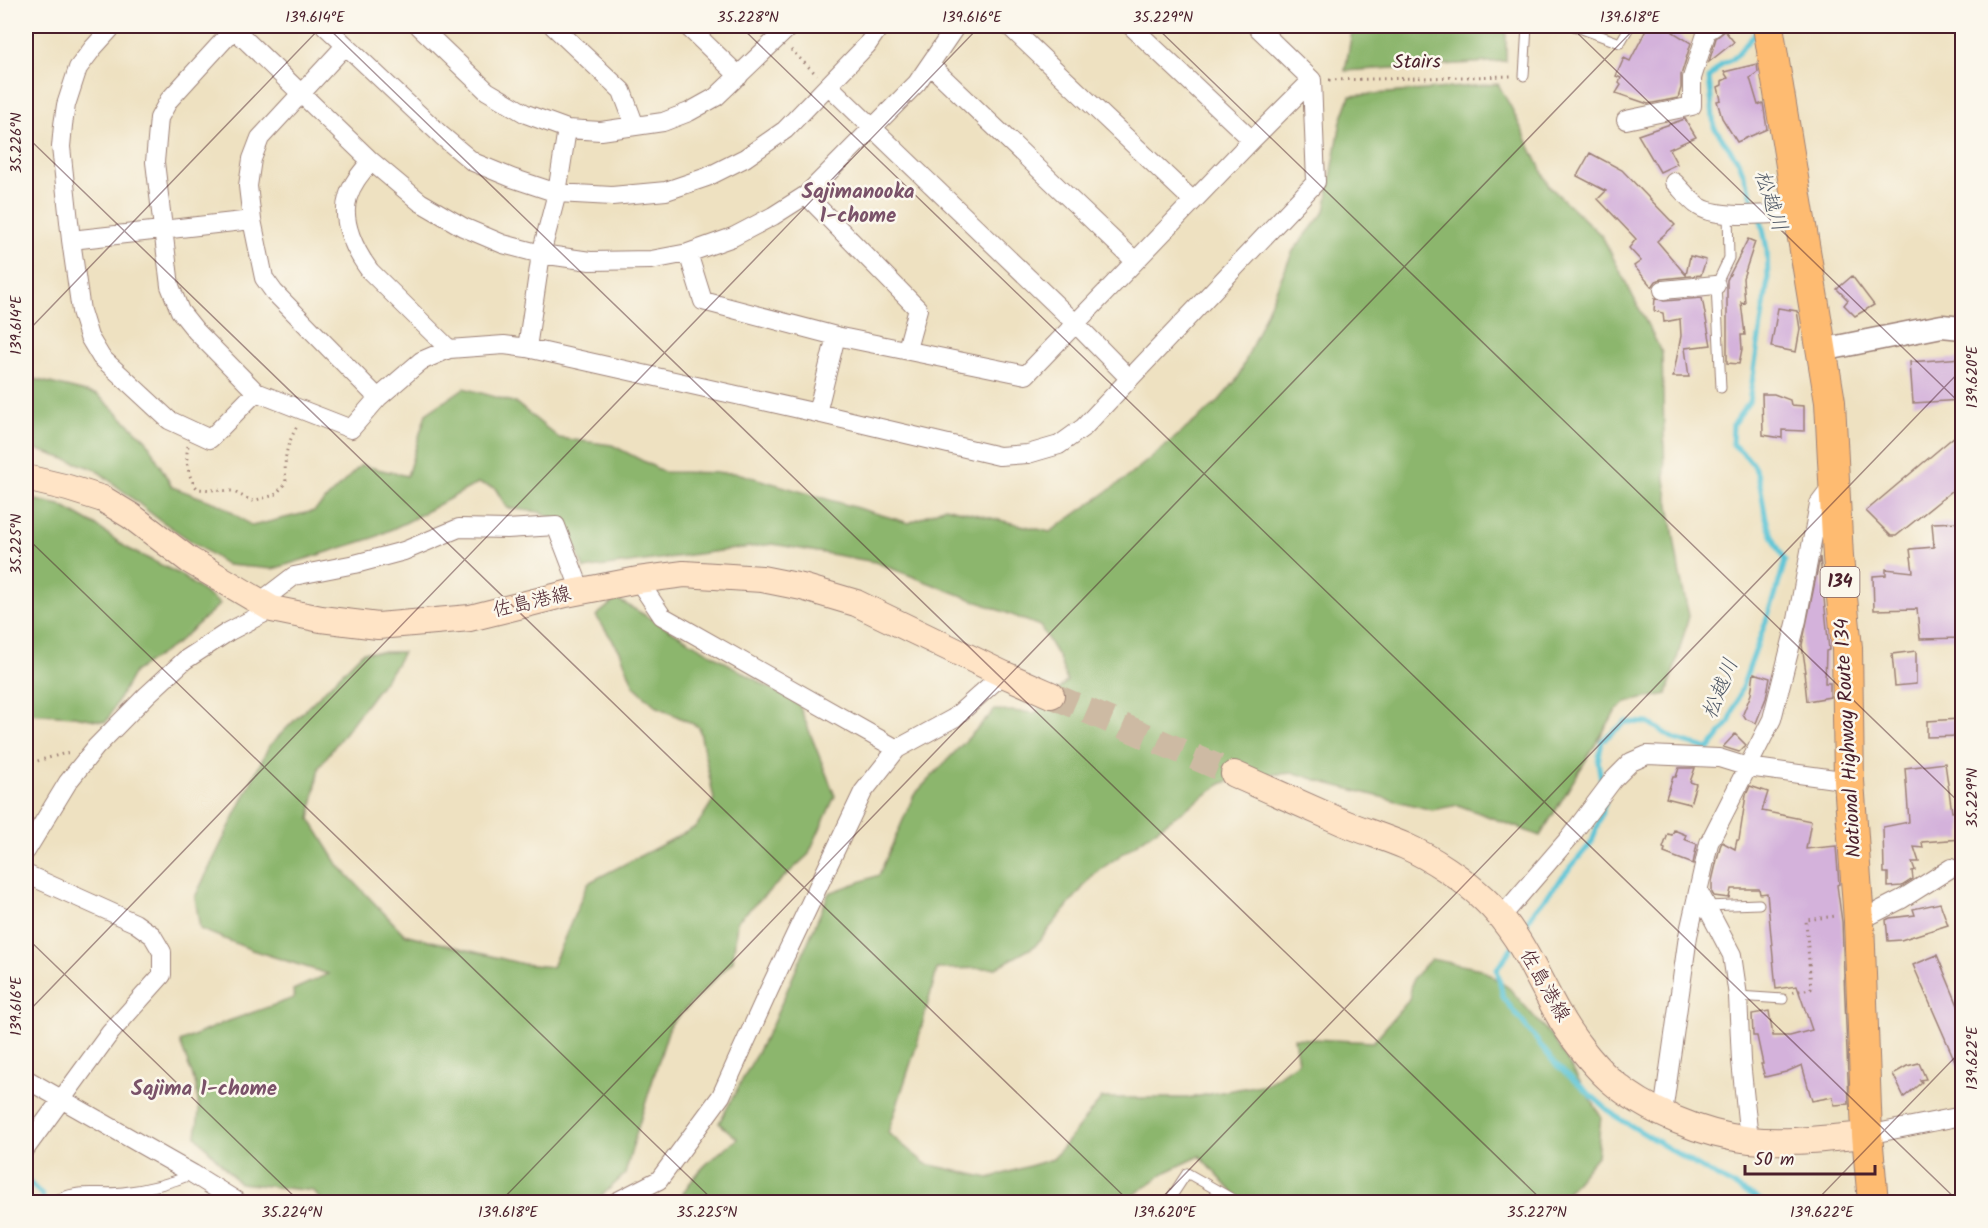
<svg xmlns="http://www.w3.org/2000/svg" width="1988" height="1228" font-family="Kalam,'Klee One',sans-serif">
  <style>
    .forest { fill: #8cb66d; stroke: #6b6a4c; stroke-width: 1.5 }
    .lines { fill: none; stroke-linecap: round; stroke-linejoin: round }
    .stream { stroke: #5bc4d6; stroke-width: 5 }
    .building { fill: #d4b2db }
    .secondary-tunnel { stroke: #cdbaa3; stroke-width: 26; stroke-dasharray: 26 13; stroke-linecap: butt }
    .service-casing { stroke: #9c8076; stroke-width: 11 }
    .minor-casing { stroke: #9c8076; stroke-width: 20 }
    .tertiary-casing { stroke: #9c8076; stroke-width: 25 }
    .secondary-casing { stroke: #9c8076; stroke-width: 28 }
    .trunk-casing { stroke: #9c8076; stroke-width: 32 }
    .path { stroke: #9c8076; stroke-width: 3; stroke-dasharray: 1.5 4.5; stroke-linecap: butt }
    .service { stroke: #fff; stroke-width: 9 }
    .minor { stroke: #fff; stroke-width: 18 }
    .tertiary { stroke: #fff; stroke-width: 22 }
    .secondary { stroke: #ffe4c6; stroke-width: 26 }
    .trunk { stroke: #febb71; stroke-width: 30 }
    .ticks { fill: none; stroke: #4a1f2b; stroke-width: 1.5; stroke-opacity: 0.45 }
    .labels { text-anchor: middle; dominant-baseline: central; stroke-width: 5; stroke-linejoin: round; paint-order: stroke }
    .shield { fill: #fbf7ec; stroke: #7f6065; stroke-width: 1.5 }
    .shield-label { font-size: 18px; font-weight: bold; fill: #4a1f2b }
    .street-label { font-size: 20px; fill: #4a1f2b; stroke: #fbf7ec }
    .neighbourhood-label { font-size: 21px; font-weight: bold; fill: #7a5269; stroke: #fbf7ec }
    .water-label { font-size: 21px; font-style: italic; fill: #505967; stroke: #fbf7ec }
    .neatline { fill: none; stroke: #4a1f2b; stroke-width: 2 }
    .ticks-label { font-size: 15px; text-anchor: middle; fill: #4a1f2b }
  </style>
  <rect width="100%" height="100%" fill="#fbf7ec"/>
  <filter id="ink" filterUnits="userSpaceOnUse"><feTurbulence type="fractalNoise" baseFrequency=".0167" numOctaves="2"/><feDisplacementMap in="SourceGraphic" scale="12" xChannelSelector="R" yChannelSelector="G"/><feConvolveMatrix kernelMatrix="1 2 1 2 8 2 1 2 1" color-interpolation-filters="sRGB"/></filter>
  <filter id="wash" filterUnits="userSpaceOnUse"><feTurbulence type="fractalNoise" baseFrequency=".008" numOctaves="4" result="noise"/><feDisplacementMap in="SourceGraphic" scale="24" xChannelSelector="R" yChannelSelector="G"/><feGaussianBlur stdDeviation="1.35" result="paint"/><feColorMatrix in="noise" values="0 0 0 0 0 0 0 0 0 0 0 0 0 0 0 0 0 1.4 0 .05"/><feComposite in="paint" operator="in"/></filter>
  <g filter="url(#wash)">
    <rect width="100%" height="100%" fill="#eee1c1"/>
    <!-- forest -->
    <path class="forest" d="M1353,26H1506V61L1345,71Z
      M1498,84L1512,109L1549,186L1602,236L1662,353L1665,479L1680,576L1689,616L1667,694L1627,702L1615,712L1540,836L1458,805L1432,810L1326,783L1295,773L1242,776L1221,784L1094,874L1035,946L996,968L937,969L917,1044L888,1133L926,1164L989,1178L1053,1159L1102,1098H1188L1266,1084L1298,1062L1294,1038L1373,1042L1409,1000L1413,978L1431,959L1481,969L1509,988L1553,1038L1601,1116L1597,1156L1559,1202H1251L1238,1198L1200,1156L1166,1172L1124,1202H677C695,1173 709,1159 738,1139L719,1123L772,1025L829,893L879,875L914,795L995,710L1035,713L1067,681L1059,658L1040,626L875,562L773,544L584,569L567,525L539,512L507,508L495,488L478,483L407,522L373,538L273,569L227,565L157,518L95,469L26,446V377L98,395L146,440L172,487L221,505L252,526L314,511L361,465L407,476L426,414L464,388L516,403L559,438L612,445L664,472L737,473L909,523L945,507L1050,532L1125,479L1217,403L1238,378L1293,251L1325,211L1341,121L1350,96Z
      M26,498L60,505L95,525L127,548L179,574L220,604L176,644L134,672L106,722L74,716L26,713Z
      M617,599L799,705L835,796L808,855L737,921L733,961L670,1025L639,1124L625,1174L595,1202H323L313,1191L239,1183L196,1136L199,1111L196,1085L180,1042L223,1023L294,998L293,990L328,974L252,950L200,929L195,897L269,746L363,652H403L395,666L319,767L310,819L339,866L404,934L523,964L552,967L588,883L696,827L714,799L699,727L656,706L634,686L620,651L596,616Z"/>
    <g class="lines">
      <!-- stream -->
      <path class="stream" d="M1602,785L1598,762L1602,741L1626,722L1649,723L1674,739L1709,749L1729,723L1775,596L1785,561C1777,546 1768,530 1765,513C1758,479 1763,467 1732,444L1733,424L1749,402L1768,280L1767,249L1762,224L1739,162L1714,127L1709,78L1722,64L1733,59L1758,30
        M1521,931L1535,910L1592,842L1605,803
        M1512,947L1497,969L1503,997L1556,1065L1615,1116L1701,1168L1764,1202
        M26,1179L43,1196"/>
    </g>
    <g id="blocks">
      <!-- building -->
      <path class="building" d="M1653,26H1682L1673,32L1691,43L1681,75V88L1678,98L1648,104L1616,93L1621,85L1619,83L1621,78L1616,76L1624,58L1630,61L1646,30Z
        M1725,31L1734,42L1709,62L1716,38Z
        M1757,64L1758,72L1750,78L1758,105L1763,103L1767,129L1737,142L1722,118L1717,101L1721,100L1718,87L1722,85V81L1728,78L1724,72Z
        M1685,119L1696,137L1669,149L1677,164L1660,172L1638,135Z
        M1590,153L1622,170L1675,225L1657,241L1686,275L1690,256L1706,260L1701,275L1661,279L1656,281L1652,287L1634,266L1641,261L1629,248L1636,239L1598,199L1606,191L1577,176Z
        M1748,239L1755,242L1743,278L1745,303L1741,302L1745,335H1741L1742,349L1739,364L1727,363V280Z
        M1852,276L1874,305L1855,316L1844,305L1848,300L1837,289Z
        M1655,298L1664,301L1702,298L1711,345L1685,348L1689,377H1673L1681,336L1680,319L1664,322L1663,313L1654,311Z
        M1778,308L1797,311L1800,329L1796,352L1771,347Z
        M1962,358V400L1913,403L1910,362Z
        M1762,394H1774L1790,400L1791,405L1804,406V431L1782,430V438L1763,435Z
        M1962,430V483L1896,536H1891L1866,511Z
        M1962,522V638L1920,639L1917,609L1874,610L1873,576L1886,575V569L1913,572L1910,549L1934,547L1932,523Z
        M1820,557L1829,650L1826,651L1825,683H1830V697L1807,701L1804,672H1806L1802,645Z
        M1916,651V684L1895,686L1892,654Z
        M1754,673L1770,678L1766,698L1756,723L1746,719L1743,714L1751,694Z
        M1959,719L1960,736L1927,737V721Z
        M1735,734L1746,745L1739,752L1723,747Z
        M1945,763L1952,812L1962,811V839L1922,842L1923,848L1914,847L1919,862H1912L1915,870L1912,871L1913,879L1902,886L1888,887V873H1884L1883,827L1909,822L1905,768Z
        M1679,768H1695L1690,782L1696,784L1690,804L1666,798L1673,777H1676Z
        M1750,786L1768,792L1762,811L1811,821L1806,849L1836,846L1839,884L1837,885L1842,922L1849,1104L1834,1105L1833,1097L1812,1101L1802,1065L1786,1072L1765,1077L1761,1064H1763L1757,1036H1753L1752,1014L1769,1011L1773,1036H1790L1812,1030L1797,986L1776,989L1767,893L1760,894L1759,889H1731L1729,898L1714,896L1712,893V881L1720,847L1722,842L1735,849L1737,840H1739L1746,795Z
        M1674,830L1686,835L1684,839L1697,844L1693,864L1664,853L1665,849L1663,848L1668,834L1672,835Z
        M1940,903L1948,925L1901,940L1888,941L1886,920L1890,918L1915,915L1913,909Z
        M1937,955L1962,1015V1077L1913,965Z
        M1919,1063L1926,1079L1920,1080L1922,1082L1904,1097L1893,1074L1907,1066Z"/>
    </g>
  </g>
  <g filter="url(#ink)">
    <use href="#blocks" fill-opacity="0" stroke="#9c8076" stroke-width="1.5"/>
    <g class="lines">
      <!-- secondary-tunnel -->
      <path class="secondary-tunnel" d="M1051,695L1234,774"/>
      <defs>
        <path id="service" d="M1574,26L1620,43L1630,26
          M1524,76L1527,26
          M1721,388L1716,285L1729,258L1728,213
          M1706,906L1759,904
          M1738,996L1783,999
          M54,1202C74,1187 100,1195 123,1192C149,1189 169,1184 193,1174
          M1168,1202L1187,1173L1238,1202"/>
        <path id="minor" d="M113,26L93,48L78,68L66,105L63,125L61,147L71,240L81,311L89,337L101,357L169,420L210,439L256,392
          M231,26L371,161L420,202L463,227L503,244L541,254L590,261L651,260L688,253L733,237L773,216L806,195L917,83L956,26
          M325,26L442,136L473,162L512,178L557,193L612,196L666,191L707,177L745,158L785,130L867,45L880,26
          M419,26L487,91L526,114L567,129L601,131L663,122L689,112L716,97L790,26
          M553,26L622,91L635,126
          M687,26L739,76
          M1009,26L1193,201
          M1131,26L1252,140
          M234,29L169,100L159,118L155,162L170,286L180,311L196,331L256,392L351,429L378,398L421,361L449,349L504,345L527,348L817,413L999,456L1028,454L1059,445L1084,427L1316,182L1312,80L1256,26
          M345,46L260,138L252,159L248,186L252,220L264,278L274,292L378,398
          M930,65L1135,261
          M829,86L1075,323L1129,378
          M1626,120L1692,106V78L1707,31L1715,26
          M371,161C362,172 352,183 348,197C340,222 356,252 370,271L449,349
          M1674,182C1682,190 1689,199 1697,205C1717,221 1774,213 1800,213
          M806,195L918,309L907,349
          M71,240L252,220
          M688,253L703,301L836,336L1026,375L1252,140L1312,80
          M1663,290L1716,285
          M527,348L541,254L557,193L567,129
          M817,413L836,336
          M638,580L662,616L897,749
          M260,602L294,576L355,564L404,551L459,528L507,529L556,526L581,591
          M26,851L68,782L96,747L147,695L185,660L228,632L272,609
          M26,874L135,923L152,935L162,952V975L110,1033L26,1148
          M1699,892L1732,955L1738,996L1741,1061L1749,1140
          M1502,916L1570,837L1613,780L1631,762L1647,755L1719,758L1748,767L1849,781
          M1859,921L1902,899L1951,868
          M26,1079L193,1174L238,1202
          M1663,1113L1688,936L1709,843L1772,719L1797,620L1819,504L1834,484
          M1867,1135L1962,1116
          M616,1202L659,1180L721,1096L769,990L863,792L897,749L954,718L1003,674"/>
        <path id="tertiary" d="M1822,350L1942,326L1962,328"/>
        <path id="secondary" d="M26,478L68,488L103,499L131,516L189,560L272,609L321,619L378,626L470,618L566,594L638,580L684,574L762,579L802,587L856,603L1003,674L1051,695
          M1234,774C1270,790 1306,806 1342,822C1363,831 1384,837 1405,846C1432,858 1463,879 1484,899C1518,930 1535,973 1557,1012C1569,1034 1591,1063 1610,1080C1646,1111 1703,1135 1750,1140C1788,1144 1829,1138 1867,1135"/>
        <path id="trunk" d="M1768,26L1830,402L1838,557L1847,648L1849,781L1859,921L1867,1135L1873,1202"/>
      </defs>
      <!-- service casing -->
      <use href="#service" class="service-casing"/>
      <!-- minor casing -->
      <use href="#minor" class="minor-casing"/>
      <!-- tertiary casing -->
      <use href="#tertiary" class="tertiary-casing"/>
      <!-- secondary casing -->
      <use href="#secondary" class="secondary-casing"/>
      <!-- trunk casing -->
      <use href="#trunk" class="trunk-casing"/>
      <!-- path -->
      <path class="path" d="M791,50L817,75
        M1329,80L1511,76
        M188,446C185,459 188,479 198,489L232,491L252,501L275,495L286,483C284,457 285,450 297,426
        M26,764L70,752
        M1793,992L1811,989L1806,920L1836,916"/>
      <!-- service -->
      <use href="#service" class="service"/>
      <!-- minor -->
      <use href="#minor" class="minor"/>
      <!-- tertiary -->
      <use href="#tertiary" class="tertiary"/>
      <!-- secondary -->
      <use href="#secondary" class="secondary"/>
      <!-- trunk -->
      <use href="#trunk" class="trunk"/>
    </g>
  </g>
  <!-- ticks -->
  <path class="ticks" d="M326,26L1544,1202M740,26L1959,1202M1155,26L1962,805M1570,26L1962,405M26,136L1130,1202M26,333L322,26M26,537L715,1202M26,937L300,1202M26,1014L980,26M500,1202L1637,26M1158,1202L1962,369M1815,1202L1962,1050"/>
  <g class="labels">
    <!-- shield labels -->
    <rect class="shield" x="1820.5" y="567" width="39" height="30" rx="4.5"/>
    <g class="shield-label">
      <text x="1840" y="582">134</text>
    </g>
    <!-- street labels -->
    <g class="street-label">
      <text transform="translate(1417 63) rotate(-1)">Stairs</text>
      <text transform="translate(532 603) rotate(-13)">佐島港線</text>
      <text transform="translate(1849 738) rotate(-93)">National Highway Route 134</text>
      <text transform="translate(1544 986) rotate(60)">佐島港線</text>
    </g>
    <!-- neighbourhood labels -->
    <g class="neighbourhood-label">
      <text x="858" y="192">Sajimanooka<tspan x="858" dy="24">1-chome</tspan></text>
      <text x="204" y="1089">Sajima 1-chome</text>
    </g>
    <!-- water labels -->
    <g class="water-label">
      <text transform="translate(1770 201) rotate(72)">松越川</text>
      <text transform="translate(1721 689) rotate(-68)">松越川</text>
    </g>
  </g>
  <!-- margin -->
  <rect width="1988" height="1228" fill="none" stroke="#fbf7ec" stroke-width="66"/>
  <!-- scale -->
  <path d="M1745 1165v9h130v-9" fill="none" stroke="#4a1f2b" stroke-width="3"/>
  <text x="1754" y="1165" font-size="18" fill="#4a1f2b" stroke="#fbf7ec" stroke-width="4.5" paint-order="stroke">50 m</text>
  <rect x="33" y="33" width="1922" height="1162" class="neatline"/>
  <g class="ticks-label">
    <text x="315" y="22">139.614°E</text>
    <text x="748" y="22">35.228°N</text>
    <text x="972" y="22">139.616°E</text>
    <text x="1163" y="22">35.229°N</text>
    <text x="1630" y="22">139.618°E</text>
    <text transform="translate(16 143) rotate(-90)" y="5">35.226°N</text>
    <text transform="translate(16 325) rotate(-90)" y="5">139.614°E</text>
    <text transform="translate(1972 377) rotate(-90)" y="5">139.620°E</text>
    <text transform="translate(16 544) rotate(-90)" y="5">35.225°N</text>
    <text transform="translate(1972 798) rotate(-90)" y="5">35.229°N</text>
    <text transform="translate(16 1006) rotate(-90)" y="5">139.616°E</text>
    <text transform="translate(1972 1058) rotate(-90)" y="5">139.622°E</text>
    <text x="292" y="1217">35.224°N</text>
    <text x="508" y="1217">139.618°E</text>
    <text x="707" y="1217">35.225°N</text>
    <text x="1165" y="1217">139.620°E</text>
    <text x="1537" y="1217">35.227°N</text>
    <text x="1822" y="1217">139.622°E</text>
  </g>
</svg>
